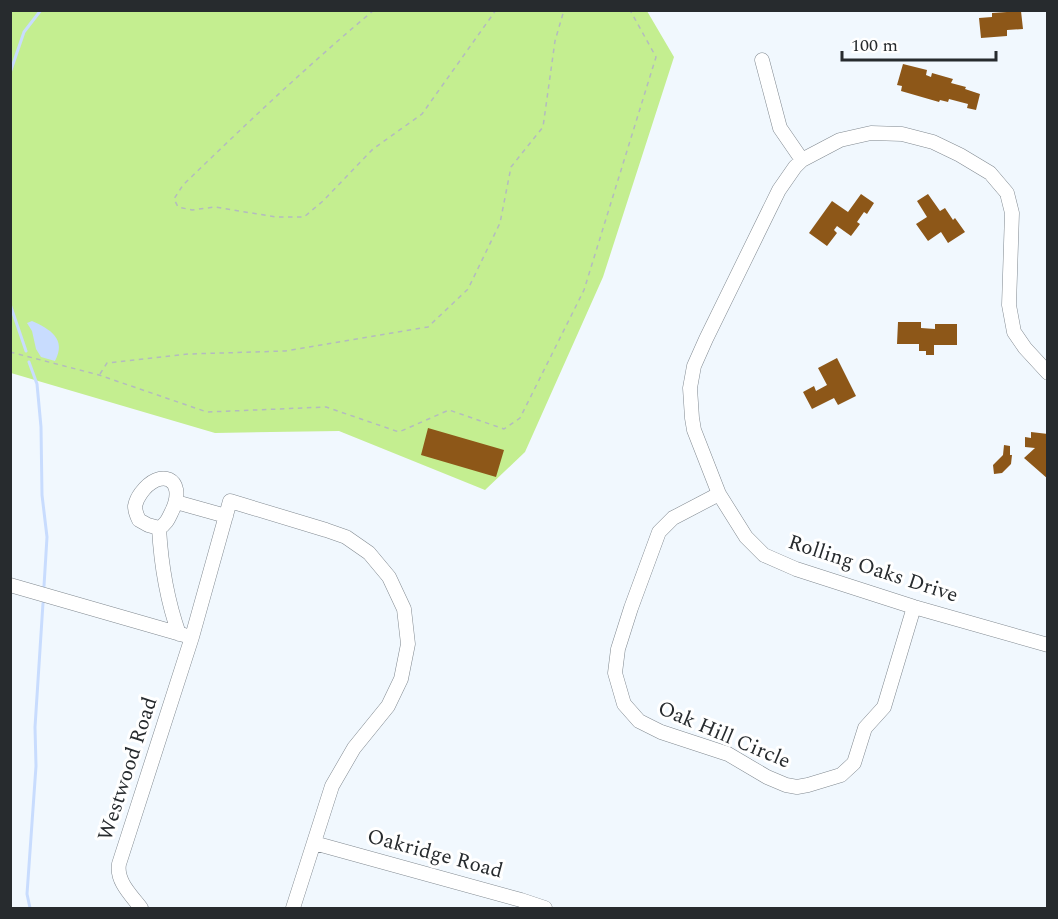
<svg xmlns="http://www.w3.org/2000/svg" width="1058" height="919" font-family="Spectral,serif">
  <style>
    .green { fill: #c4ee90 }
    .water { fill: #c8dcfe }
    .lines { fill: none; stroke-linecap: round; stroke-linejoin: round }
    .stream { stroke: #c8dcfe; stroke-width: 3 }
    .building { fill: #8d5718 }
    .minor-casing { stroke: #818990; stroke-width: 15 }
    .path { stroke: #b4babf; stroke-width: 1.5; stroke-dasharray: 4.5 4.5; stroke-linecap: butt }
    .minor { stroke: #fff; stroke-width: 14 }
    .labels { text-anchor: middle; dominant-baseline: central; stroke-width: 6; stroke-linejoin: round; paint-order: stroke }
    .street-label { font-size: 21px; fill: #272b2e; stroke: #fff }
  </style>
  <rect width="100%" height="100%" fill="#f1f8fe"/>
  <!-- green -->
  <path class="green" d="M10,11H647L674,57L603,277L525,452L485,490L339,431L215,433L11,373Z"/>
  <!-- water -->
  <path class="water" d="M32,321C50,329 67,339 55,361L41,357L36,349L32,331L27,323Z"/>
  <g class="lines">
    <!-- stream -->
    <path class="stream" d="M10,73L24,32L41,10
      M10,304L26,351
      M29,362L37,384L41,427L42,495L47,537L44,586
      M30,908L27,894L36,766L35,727L43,603"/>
  </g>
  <!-- building -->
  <path class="building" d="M1021,11L1023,29L1007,30V36L981,38L979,18L992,17V13Z
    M903,64L927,70L926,75L931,77L932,73L953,79L951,83L966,87L965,89L980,94L976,110L967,108L968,104L949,99L948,102L940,100L939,102L901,91L902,86L897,85Z
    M861,194L874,203L867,214L864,212L857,222L860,224L851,236L837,226L834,230L837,233L827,246L809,233L832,201L848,212Z
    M928,194L940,211L945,208L953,220L955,218L965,232L948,243L941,232L928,241L916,224L927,217L917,201Z
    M898,322H921V328L935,329V324H957V345H934V355H926V351H919V344H897Z
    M837,358L856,396L838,405L834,398L812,409L803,392L814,386L816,391L827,385L818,368Z
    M428,428L504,450L496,477L421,455Z
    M1031,432L1048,434V479L1024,458L1035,448L1025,447V437L1031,438Z
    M1004,445L1010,446V455H1012L1011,464L1002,473L994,474L993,465L1003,455Z"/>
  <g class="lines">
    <defs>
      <path id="minor" d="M762,60L780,128L802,160
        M1048,373L1025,348L1014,332L1009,305L1012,213L1007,193L990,173L960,155L933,142L902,134L871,133L840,140L802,160L795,167L779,190L706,339L694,366L690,388L692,418L694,430L719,494L746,537L764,555L796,569L914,607L1048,645
        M719,494L673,518L659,532L631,608L618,649L615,673L624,704L639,721L661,732L728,754L767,777L786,785L797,787L808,785L841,775L854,763L865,728L884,707L914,607
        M176,502L226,516
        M159,528C167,524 169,517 173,509C186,478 160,467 141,493C138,497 136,501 135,506C135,510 137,516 139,520L148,525L159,528C161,564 167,600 179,634
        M10,585L184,635
        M314,843L521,900L545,908
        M141,908C131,895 116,881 119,864L192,637L230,501L326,530L346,537L369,553L389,577L404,609L408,644L401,679L388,706L354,748L332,786L293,908"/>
    </defs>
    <!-- minor casing -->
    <use href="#minor" class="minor-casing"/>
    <!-- path -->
    <path class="path" d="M374,10C307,66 245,125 183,185L174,199L178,207L192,210L215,207L276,217H304L323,201L373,149L422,114L496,10
      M10,352L99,375L207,412L326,407L399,432L449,410L504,429L520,418L584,290L656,57L630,10
      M100,374L107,363L189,354L285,351L428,327L468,289L500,223L511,167L543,127L555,41L564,10"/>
    <!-- minor -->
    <use href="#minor" class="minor"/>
  </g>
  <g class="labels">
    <!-- street labels -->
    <g class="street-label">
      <text transform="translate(873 569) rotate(18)">Rolling Oaks Drive</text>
      <text transform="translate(724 735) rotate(23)">Oak Hill Circle</text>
      <text transform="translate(128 769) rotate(-72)">Westwood Road</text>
      <text transform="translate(435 854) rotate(15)">Oakridge Road</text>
    </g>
  </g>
  <!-- border -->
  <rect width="1058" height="919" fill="none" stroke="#272b2e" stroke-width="24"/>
  <!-- scale -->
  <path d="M842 51v9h154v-9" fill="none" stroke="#272b2e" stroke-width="3"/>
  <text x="851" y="51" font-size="18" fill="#272b2e" stroke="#ffffff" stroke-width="4.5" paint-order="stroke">100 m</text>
</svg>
